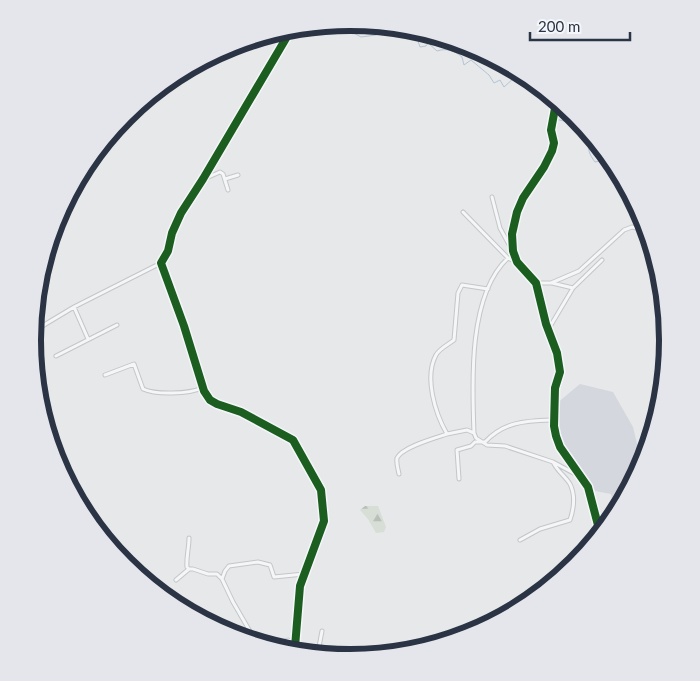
<svg xmlns="http://www.w3.org/2000/svg" width="700" height="681" font-family="Lato,sans-serif">
  <style>
    .built { fill: #d4d7dd }
    .forest { fill: url(#forest-firs) }
    .lines { fill: none; stroke-linecap: round; stroke-linejoin: round }
    .stream { stroke: #b4c4d5; stroke-width: 1 }
    .minor-casing { stroke: #c4c6c8; stroke-width: 5 }
    .minor { stroke: #f5f6f7; stroke-width: 3 }
    .cycleway-casing { stroke: #f4f6f9; stroke-width: 11 }
    .cycleway { stroke: #1b5e20; stroke-width: 8 }
    .rim { fill: none; stroke: #2b3445; stroke-width: 6 }
  </style>
  <defs>
    <pattern id="forest-firs" width="22" height="20" patternUnits="userSpaceOnUse" patternTransform="scale(1.25)"><rect width="22" height="20" fill="#d6ded6"/><path d="M5 1l3.5 6h-7zM16 11l3.5 6h-7z" fill="#b8bfb9"/></pattern>
  </defs>
  <rect width="100%" height="100%" fill="#e6e8ea"/>
  <!-- built -->
  <path class="built" d="M580,384L613,392L633,427L642,464L614,507L611,494L595,491L587,483L568,455L559,435L556,404Z"/>
  <!-- forest -->
  <path class="forest" d="M365,506H378L386,527L384,532L376,533L368,519L360,510Z"/>
  <g class="lines">
    <!-- stream -->
    <path class="stream" d="M339,25L361,37L376,35L378,28
      M420,36L418,41L420,47L426,46L428,43L437,51C446,48 454,50 462,57L464,65L471,60L489,75L494,83L500,80L504,87L514,78L518,79L521,83L529,85
      M550,99L554,107
      M555,119L564,121L567,111
      M580,123L579,132L590,139C587,149 589,154 595,162L604,160"/>
    <defs>
      <path id="minor" d="M288,35L203,179L181,213L172,233L168,251L161,263L184,326L204,391L210,400L217,404L241,412L293,440L321,490L324,521L300,586L295,647
        M556,103L551,130L554,143L552,151L544,167L523,198L517,212L512,234L513,251L517,262L536,283L546,324L557,353L560,372L555,388L554,426L556,436L560,447L588,487L599,529
        M204,179L220,172L223,174L228,190
        M225,179L238,175
        M492,197L500,228L512,250
        M463,212L508,258L516,262
        M536,283H551L579,271L624,230L632,227L646,230
        M552,283L573,288
        M488,289L462,285L458,293L454,340C449,344 439,349 436,355C424,377 435,413 447,434L467,430L474,433C472,382 468,295 508,258
        M74,307L88,339
        M548,330L573,288L602,260
        M34,331L74,307L161,263
        M56,356L117,325
        M105,375L134,364L143,389C156,395 189,394 202,388
        M474,433L476,438L487,445L505,446L553,462L579,476
        M399,474C398,469 396,463 397,458C402,447 435,438 447,434
        M459,479L457,450L471,446L475,442H485C505,421 526,421 554,420
        M520,540L540,529L570,520C574,508 576,496 570,484C565,476 557,471 553,462
        M189,569L187,567C186,558 189,548 189,538
        M222,579L225,571L229,566L258,562L270,565L274,577L304,574
        M176,580L189,569H193L208,574H217L222,579L233,602L255,640
        M276,644L288,640L296,643
        M318,652L322,631"/>
    </defs>
    <!-- minor casing -->
    <use href="#minor" class="minor-casing"/>
    <!-- minor -->
    <use href="#minor" class="minor"/>
    <defs>
      <path id="cycleway" d="M288,35L203,179L181,213L172,233L168,251L161,263L184,326L204,391L210,400L217,404L241,412L293,440L321,490L324,521L300,586L295,647
        M556,103L551,130L554,143L552,151L544,167L523,198L517,212L512,234L513,251L517,262L536,283L546,324L557,353L560,372L555,388L554,426L556,436L560,447L588,487L599,529"/>
    </defs>
    <!-- cycleway casing -->
    <use href="#cycleway" class="cycleway-casing"/>
    <!-- cycleway -->
    <use href="#cycleway" class="cycleway"/>
  </g>
  <!-- crop -->
  <path d="M0 0H700V681H0ZM41 340a309 309 0 1 1 618 0a309 309 0 1 1-618 0Z" fill="#e4e6eb" fill-rule="evenodd"/>
  <path class="rim" d="M41 340a309 309 0 1 1 618 0a309 309 0 1 1-618 0Z"/>
  <!-- scale -->
  <path d="M530 32v8h100v-8" fill="none" stroke="#2b3445" stroke-width="2.5"/>
  <text x="538" y="32" font-size="15" fill="#2b3445" stroke="#f4f6f9" stroke-width="4" paint-order="stroke">200 m</text>
</svg>
